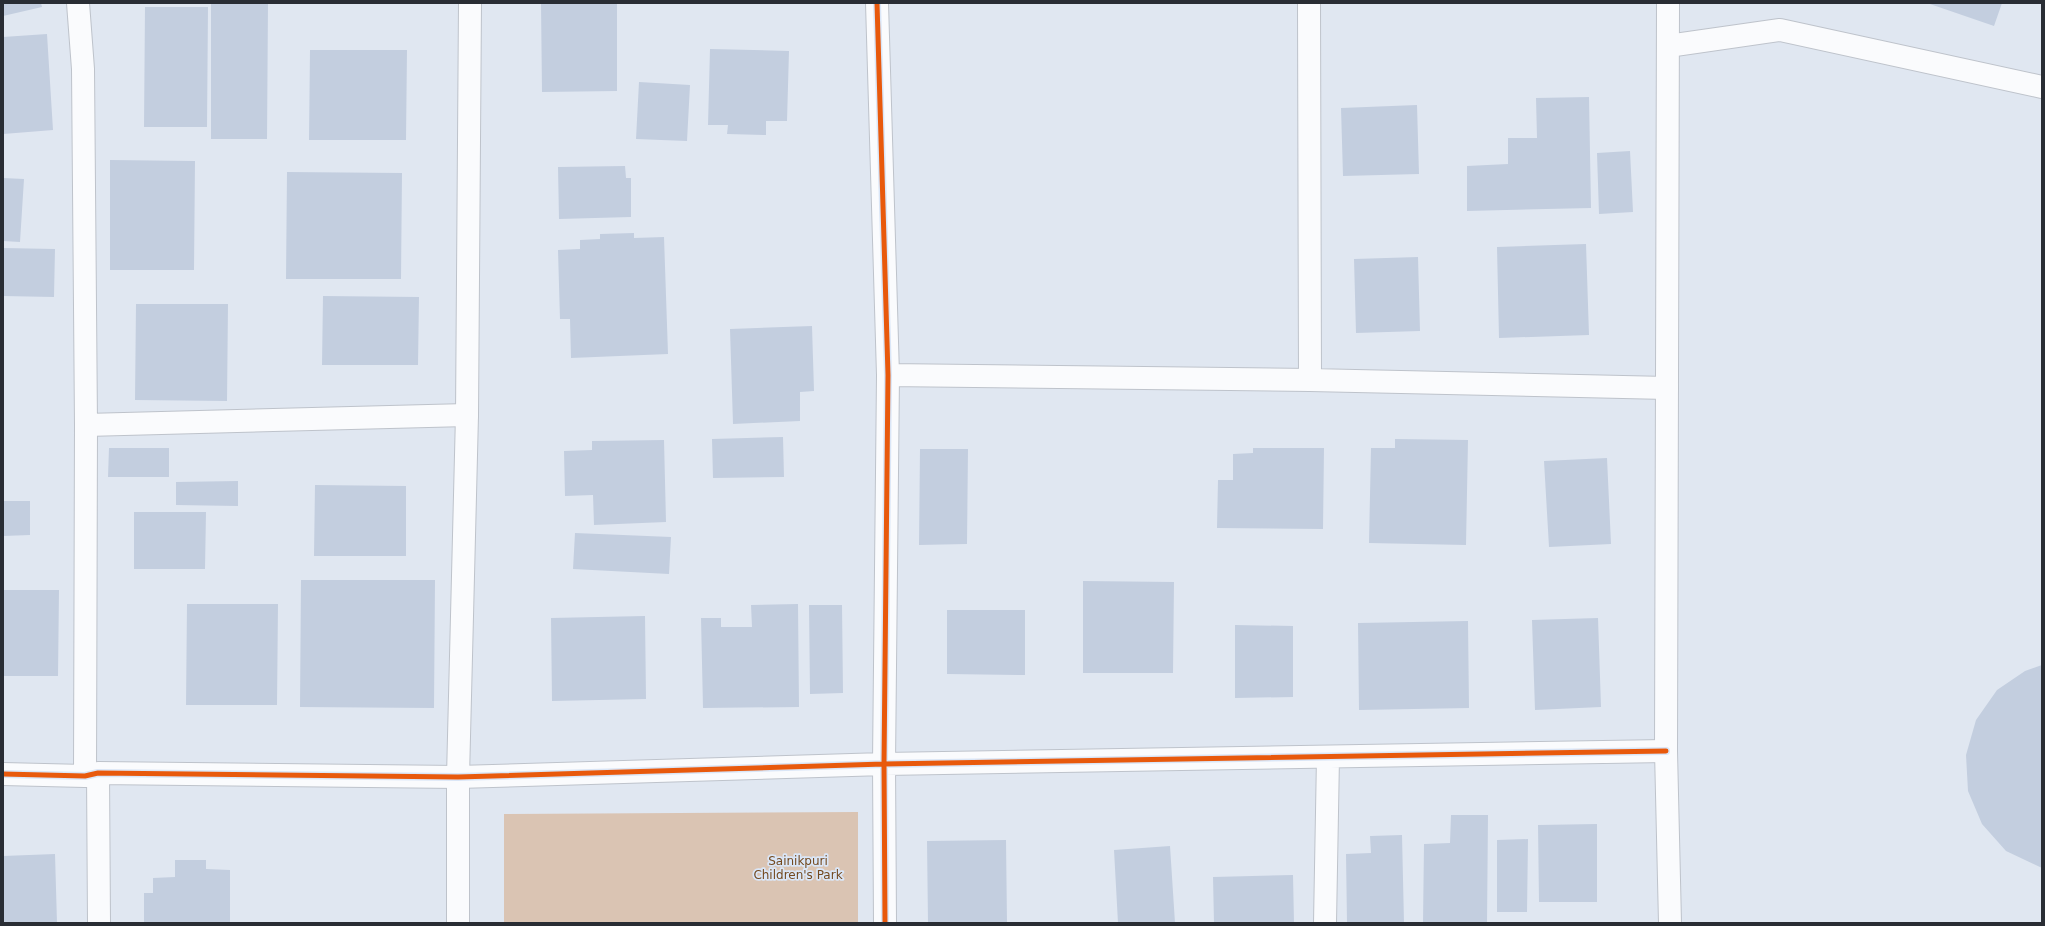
<svg xmlns="http://www.w3.org/2000/svg" width="2045" height="926" font-family="'DejaVu Sans',sans-serif">
  <style>
    .green { fill: #dac4b3 }
    .building { fill: #c3cedf }
    .lines { fill: none; stroke-linecap: round; stroke-linejoin: round }
    .minor-casing { stroke: #bec3cb; stroke-width: 24 }
    .tertiary-casing { stroke: #bec3cb; stroke-width: 24 }
    .minor { stroke: #fafbfd; stroke-width: 22 }
    .tertiary { stroke: #fafbfd; stroke-width: 22 }
    .cycleway-casing { stroke: #dae6f7; stroke-width: 8 }
    .cycleway { stroke: #e8590c; stroke-width: 5 }
    .labels { text-anchor: middle; dominant-baseline: central; stroke-width: 3.5; stroke-linejoin: round; paint-order: stroke }
    .park-label { font-size: 12px; fill: #73491f; stroke: #dae6f7 }
  </style>
  <rect width="100%" height="100%" fill="#e0e7f1"/>
  <!-- green -->
  <path class="green" d="M858,812V923H504V814Z"/>
  <!-- building -->
  <path class="building" d="M3,3H41L42,7L3,16Z
    M211,3H268L267,139H211Z
    M541,3H617V91L542,92Z
    M1927,3H2002L1994,26Z
    M145,7H208L207,127H144Z
    M47,34L53,130L3,134V37Z
    M710,49L789,51L787,121H766V135L727,134L728,125H708Z
    M310,50H407L406,140H309Z
    M639,82L690,85L687,141L636,139Z
    M1589,97L1591,208L1467,211V166L1508,164V138H1537L1536,98Z
    M1417,105L1419,174L1343,176L1341,108Z
    M1630,151L1633,212L1599,214L1597,153Z
    M110,160L195,161L194,270H110Z
    M625,166L626,178H631V217L559,219L558,167Z
    M287,172L402,173L401,279H286Z
    M3,178L24,179L20,242L3,241Z
    M634,233V238L664,237L668,354L571,358L570,319H560L558,250L580,249V240L600,239V234Z
    M1586,244L1589,335L1499,338L1497,247Z
    M3,248L55,249L54,297L3,296Z
    M1418,257L1420,331L1356,333L1354,259Z
    M323,296L419,297L418,365H322Z
    M136,304H228L227,401L135,400Z
    M812,326L814,391L800,392V421L733,424L730,329Z
    M783,437L784,477L713,478L712,439Z
    M1395,439L1468,440L1466,545L1369,543L1371,448H1395Z
    M664,440L666,522L594,525L593,495L565,496L564,451L592,450V441Z
    M109,448H169V477H108Z
    M1253,448H1324L1323,529L1217,528L1218,480H1233V454L1253,453Z
    M920,449H968L967,544L919,545Z
    M1607,458L1611,544L1549,547L1544,461Z
    M238,481V506L176,505V482Z
    M315,485L406,486V556H314Z
    M3,501H30V535L3,536Z
    M134,512H206L205,569H134Z
    M575,533L671,537L669,574L573,569Z
    M301,580H435L434,708L300,707Z
    M1083,581L1174,582L1173,673H1083Z
    M3,590H59L58,676H3Z
    M187,604H278L277,705H186Z
    M798,604L799,707L703,708L701,618H721V627H752L751,605Z
    M809,605H842L843,693L810,694Z
    M947,610H1025V675L947,674Z
    M645,616L646,699L552,701L551,618Z
    M1598,618L1601,707L1535,710L1532,620Z
    M1468,621L1469,708L1359,710L1358,623Z
    M1235,625L1293,626V697L1235,698Z
    M2042,665V868L2006,851L1982,824L1968,791L1966,755L1976,720L1997,690L2025,671Z
    M1451,815H1488L1487,923H1423L1424,844L1450,843Z
    M1597,824V902H1539L1538,825Z
    M1402,835L1404,923H1347L1346,854L1371,853L1370,836Z
    M1528,839L1527,912H1497V840Z
    M1006,840L1007,923H928L927,841Z
    M1170,846L1175,923H1118L1114,850Z
    M55,854L57,923H3V856Z
    M175,860H206V869L230,870V923H144V893H153V878L175,877Z
    M1293,875L1294,923H1214L1213,877Z"/>
  <g class="lines">
    <defs>
      <path id="minor" d="M78,3L83,69L86,425L85,776
        M877,3L888,375L884,764L885,923
        M1309,3L1310,380
        M1668,46L1780,30L2042,87
        M888,375L1310,380L1667,388
        M86,425L467,415
        M98,773L99,923
        M3,774L85,776L98,773L458,777L884,764L1666,751
        M1325,923L1328,757"/>
      <path id="tertiary" d="M1668,3L1666,751L1670,923
        M458,923V777L467,415L470,3"/>
    </defs>
    <!-- minor casing -->
    <use href="#minor" class="minor-casing"/>
    <!-- tertiary casing -->
    <use href="#tertiary" class="tertiary-casing"/>
    <!-- minor -->
    <use href="#minor" class="minor"/>
    <!-- tertiary -->
    <use href="#tertiary" class="tertiary"/>
    <defs>
      <path id="cycleway" d="M877,3L888,375L884,764L885,923
        M3,774L85,776L98,773L458,777L884,764L1666,751"/>
    </defs>
    <!-- cycleway casing -->
    <use href="#cycleway" class="cycleway-casing"/>
    <!-- cycleway -->
    <use href="#cycleway" class="cycleway"/>
  </g>
  <g class="labels">
    <!-- park labels -->
    <g class="park-label">
      <text x="798" y="861">Sainikpuri<tspan x="798" dy="14">Children's Park</tspan></text>
    </g>
  </g>
  <!-- border -->
  <rect width="2045" height="926" fill="none" stroke="#292d34" stroke-width="8"/>
</svg>
